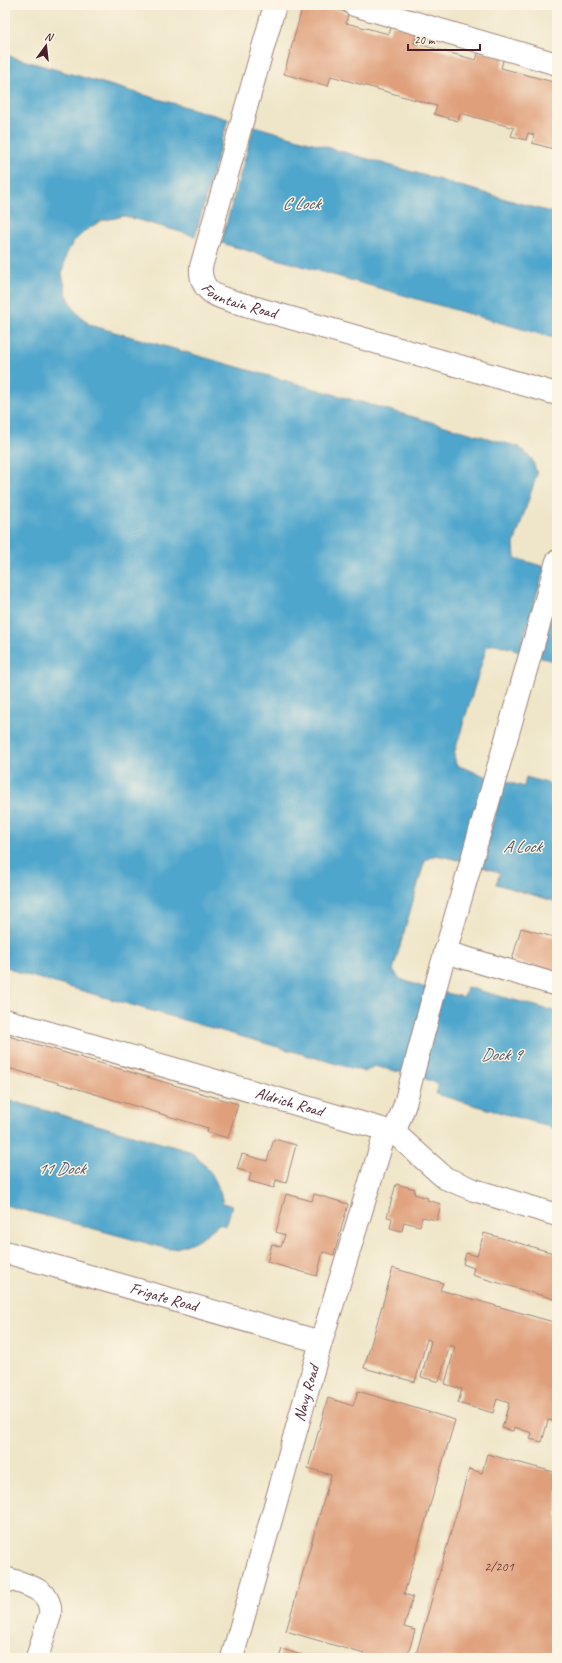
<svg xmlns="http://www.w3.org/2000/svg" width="562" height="1663" font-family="Caveat,sans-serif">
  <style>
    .water { fill: #50a6cc; stroke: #4d627c }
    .building { fill: #df9f7a }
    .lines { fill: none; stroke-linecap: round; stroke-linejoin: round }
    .minor-casing { stroke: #9c827a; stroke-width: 24 }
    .minor { stroke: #fff; stroke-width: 22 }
    .labels { text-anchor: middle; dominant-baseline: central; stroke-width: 3; stroke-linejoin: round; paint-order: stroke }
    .number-label { font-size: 14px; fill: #6f3f3f }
    .street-label { font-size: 16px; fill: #4a1f2b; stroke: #fcf5e5 }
    .water-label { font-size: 17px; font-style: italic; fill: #4c556b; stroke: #fcf5e5 }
  </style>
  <rect width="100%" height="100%" fill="#fcf5e5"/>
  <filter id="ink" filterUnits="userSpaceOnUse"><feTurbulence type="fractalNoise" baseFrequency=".025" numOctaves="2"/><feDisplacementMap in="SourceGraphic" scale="8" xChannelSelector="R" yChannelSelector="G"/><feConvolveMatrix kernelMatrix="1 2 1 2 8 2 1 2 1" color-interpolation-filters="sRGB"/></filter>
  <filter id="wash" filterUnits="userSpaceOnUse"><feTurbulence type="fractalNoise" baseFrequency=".012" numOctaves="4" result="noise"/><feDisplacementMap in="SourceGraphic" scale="16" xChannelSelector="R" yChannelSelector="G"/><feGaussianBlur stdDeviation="0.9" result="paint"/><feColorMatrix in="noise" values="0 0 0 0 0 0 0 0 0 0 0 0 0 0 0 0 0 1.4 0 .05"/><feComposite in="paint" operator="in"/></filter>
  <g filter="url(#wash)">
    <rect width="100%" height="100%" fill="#efe6c9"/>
    <!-- water -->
    <path class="water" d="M5,55L228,119L195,236L124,216L101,221L86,230L73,242L66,255L62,274L67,295L75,311L90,325L519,447L532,459L537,474L514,544L515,558L545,567L520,651L496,644L487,646L454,754L456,765L488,777L463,861L436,855L425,860L393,970L400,979L426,988L404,1073L374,1066L365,1072L20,973L5,966Z
      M254,126L557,214V339L221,243Z
      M557,597V662L539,657Z
      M526,777L557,786V902L496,884L500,873L480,866L505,781L524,787Z
      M467,987L557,1012V1129L436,1094L439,1084L420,1077L442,992L464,997Z
      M5,1099L189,1151C208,1165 218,1180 223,1203L232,1206L226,1226L219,1224C204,1237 188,1247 169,1249L5,1205Z"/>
    <g id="blocks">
      <!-- building -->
      <path class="building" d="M303,5H321L348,13L346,23L389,34L392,25L417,31L414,43L476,60L479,51L504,57L501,68L557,83V150L532,143L534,135L528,133L526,140L511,136L514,128L460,113L458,121L434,114L437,106L331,76L328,86L284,74Z
        M521,928L557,938V973L512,960Z
        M5,1035L238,1104L228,1138L207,1132L208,1128L5,1067Z
        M274,1139L296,1145L286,1183L276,1180L274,1188L249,1181L251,1173L237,1169L242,1154L267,1161Z
        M396,1184L415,1189L414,1194L428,1198L427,1200L441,1204L437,1220L422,1217L420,1226L404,1222L402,1231L390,1228L392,1218L387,1217Z
        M286,1194L312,1201L314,1194L348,1204L334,1255L323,1252L317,1276L267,1262L272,1244L281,1247L285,1235L276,1232Z
        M484,1233L557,1254V1300L472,1275L474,1268L463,1264L466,1253L477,1256Z
        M393,1268L443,1283L440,1290L557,1323V1422L548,1420L542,1442L530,1439L532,1433L514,1427L513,1431L502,1428L509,1403L497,1399L493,1413L458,1403L462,1389L445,1384L455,1347L450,1345L439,1382L421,1377L431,1341L427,1339L415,1382L364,1368Z
        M358,1391L455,1420L404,1594L413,1597L404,1627L415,1630L407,1658H378L286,1631L331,1475L308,1468L328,1398L353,1406Z
        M487,1454L557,1473V1658H415L469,1469L482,1473Z
        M282,1649L311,1658H279Z"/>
    </g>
  </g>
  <g filter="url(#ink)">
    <use href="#blocks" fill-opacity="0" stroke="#9c827a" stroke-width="1"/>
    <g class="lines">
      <defs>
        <g id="minor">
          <path id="s1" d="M275,5L201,267C199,297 226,299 249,306L557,394"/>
          <path d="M354,5L557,64"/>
          <path d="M445,952L557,985"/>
          <path id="s2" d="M5,1020L386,1130L398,1136L445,1178L474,1190L557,1215"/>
          <path d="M394,1134L405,1104L438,978L557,561"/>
          <path id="s3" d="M5,1252L321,1342"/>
          <path d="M5,1578C25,1584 53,1589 50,1615L37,1658"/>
          <path id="s4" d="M232,1658L321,1342L386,1130"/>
        </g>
      </defs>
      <!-- minor casing -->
      <use href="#minor" class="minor-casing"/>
      <!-- minor -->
      <use href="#minor" class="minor"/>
    </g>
  </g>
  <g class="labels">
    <!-- number labels -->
    <g class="number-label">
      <text x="499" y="1566">2/201</text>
    </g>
    <!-- street labels -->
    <g class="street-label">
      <text stroke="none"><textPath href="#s1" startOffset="330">Fountain Road</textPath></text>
      <text stroke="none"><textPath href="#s2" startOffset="296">Aldrich Road</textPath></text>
      <text stroke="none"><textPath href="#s3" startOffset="165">Frigate Road</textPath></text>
      <text stroke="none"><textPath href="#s4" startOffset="275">Navy Road</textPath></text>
    </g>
    <!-- water labels -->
    <g class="water-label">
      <text x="301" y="203">C Lock</text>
      <text x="522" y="846">A Lock</text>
      <text x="501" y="1054">Dock 9</text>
      <text x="61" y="1168">11 Dock</text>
    </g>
  </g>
  <!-- margin -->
  <rect width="562" height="1663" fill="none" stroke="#fcf5e5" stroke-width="20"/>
  <!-- north arrow -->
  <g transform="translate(46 46) rotate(15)" stroke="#fcf5e5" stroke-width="3" paint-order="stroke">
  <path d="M0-3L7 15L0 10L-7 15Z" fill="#4a1f2b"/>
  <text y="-6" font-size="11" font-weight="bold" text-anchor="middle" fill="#4a1f2b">N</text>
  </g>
  <!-- scale -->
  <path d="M408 44v6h72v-6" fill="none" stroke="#4a1f2b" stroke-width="2"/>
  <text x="414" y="44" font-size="12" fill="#4a1f2b" stroke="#fcf5e5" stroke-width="3" paint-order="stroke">20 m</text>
</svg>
